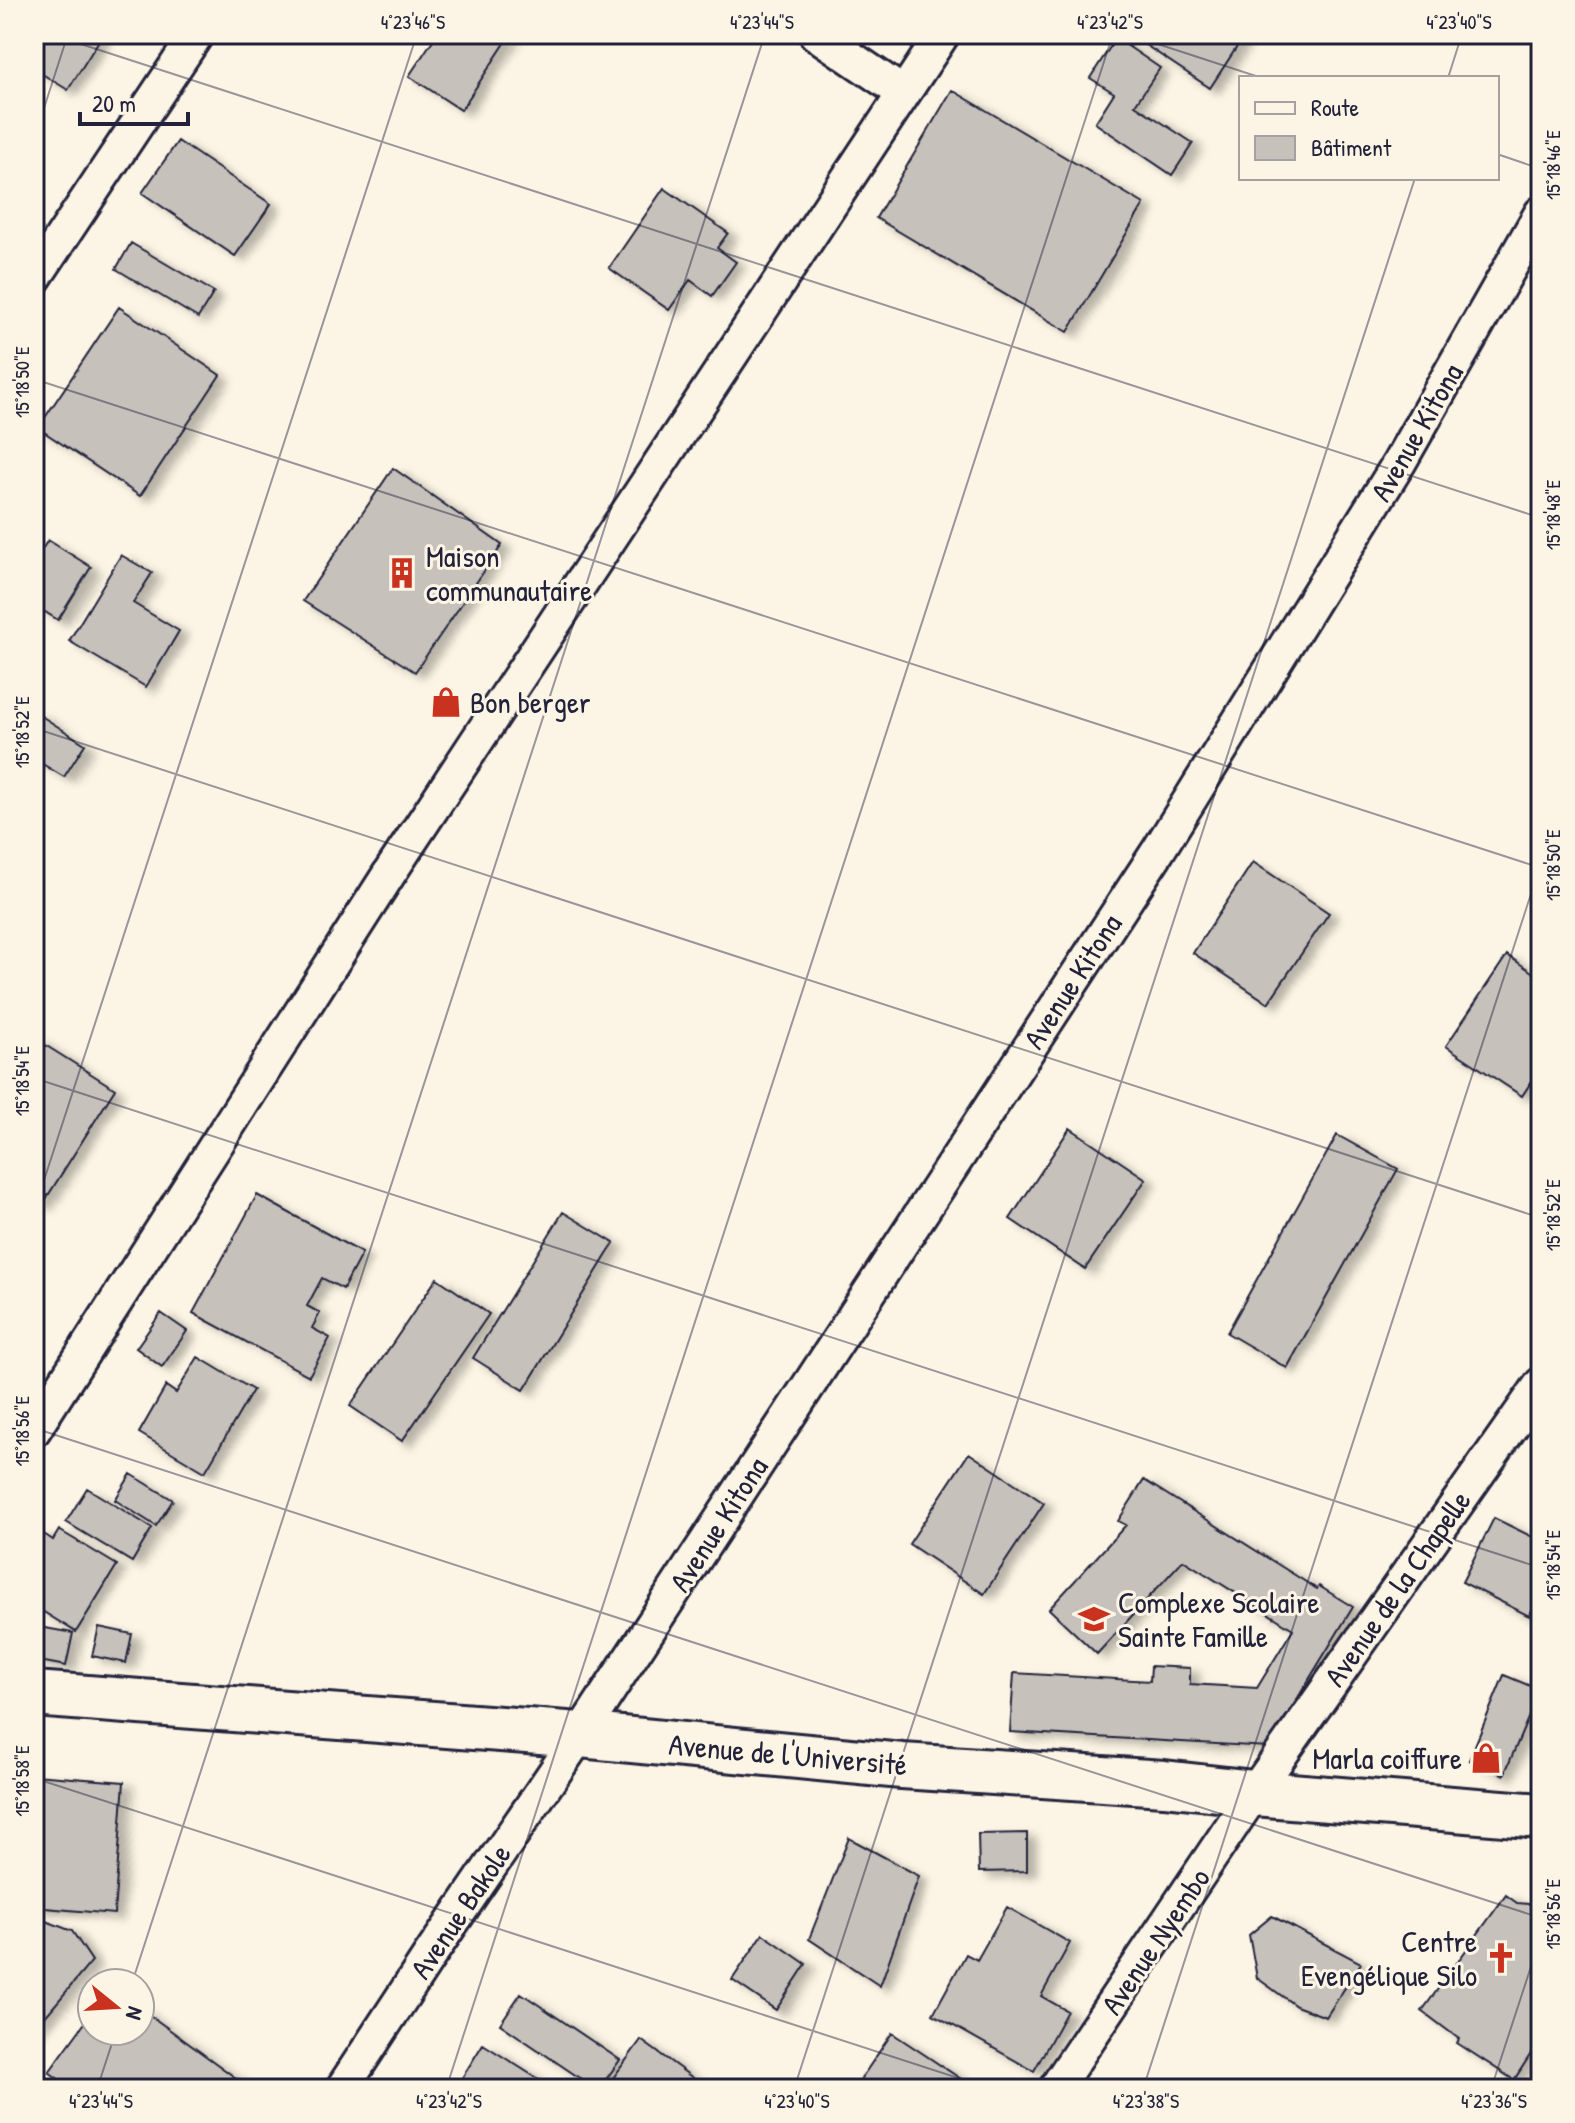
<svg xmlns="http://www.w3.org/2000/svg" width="1575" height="2123" font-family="'Patrick Hand',sans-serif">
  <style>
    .building { fill: #c6c1bb; stroke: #22223b; stroke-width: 2; filter: url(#shadow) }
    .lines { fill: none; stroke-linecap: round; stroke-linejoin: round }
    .street-casing { stroke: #22223b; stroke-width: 38 }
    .secondary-casing { stroke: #22223b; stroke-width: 50 }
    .street { stroke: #fcf5e5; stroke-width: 32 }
    .secondary { stroke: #fcf5e5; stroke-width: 44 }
    .ticks { fill: none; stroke: #22223b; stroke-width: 2; stroke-opacity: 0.45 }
    .labels { text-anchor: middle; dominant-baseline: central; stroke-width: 6; stroke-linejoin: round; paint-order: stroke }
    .street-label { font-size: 30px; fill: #22223b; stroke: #fcf5e5 }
    .poi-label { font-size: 30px; fill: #22223b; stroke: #fcf5e5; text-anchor: start }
    .neatline { fill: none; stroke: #22223b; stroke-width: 3 }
    .ticks-label { font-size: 20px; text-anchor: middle; fill: #22223b }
  </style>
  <defs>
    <filter id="shadow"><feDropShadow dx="9" dy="5" stdDeviation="4" flood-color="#0004"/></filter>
  </defs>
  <rect width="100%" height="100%" fill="#fcf5e5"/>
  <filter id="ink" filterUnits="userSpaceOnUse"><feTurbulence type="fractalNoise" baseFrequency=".0125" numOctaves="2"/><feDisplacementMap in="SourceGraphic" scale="16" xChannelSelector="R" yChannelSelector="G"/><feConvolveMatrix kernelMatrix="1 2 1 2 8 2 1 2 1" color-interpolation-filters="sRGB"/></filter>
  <g filter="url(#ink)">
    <!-- building -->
    <path class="building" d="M34,34H103L68,90L34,69Z
      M437,34H511L461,110L409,76Z
      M1129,34H1235L1242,39L1210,88Z
      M1116,38L1160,68L1135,105L1193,143L1172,175L1095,123L1114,93L1090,78Z
      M952,90L1144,204L1068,332L876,218Z
      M178,141L271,204L235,256L142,193Z
      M664,188L728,233L717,248L736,262L712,296L690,280L669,310L609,268Z
      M131,243L214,292L198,318L116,269Z
      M119,307L220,375L140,496L38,428Z
      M393,468L502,545L415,672L303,601Z
      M48,540L91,567L58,620L34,605V562Z
      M121,555L152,573L133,603L179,631L146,687L69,641Z
      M35,712L85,744L64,777L34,759Z
      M1253,862L1329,913L1268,1003L1193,953Z
      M1507,955L1541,978V1067L1522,1096L1446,1046Z
      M34,1038L115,1089L42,1205L34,1200Z
      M1070,1128L1146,1179L1085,1269L1010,1219Z
      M1337,1135L1398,1169L1287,1368L1227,1333Z
      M257,1195L362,1253L343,1289L322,1278L307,1306L320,1313L312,1328L330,1338L309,1376L193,1313Z
      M563,1212L614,1243L524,1390L473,1358Z
      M437,1278L489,1314L402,1441L350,1406Z
      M161,1313L187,1331L162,1367L136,1348Z
      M198,1357L253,1390L205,1472L139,1433L166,1386L176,1393Z
      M969,1453L1044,1503L984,1594L909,1544Z
      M131,1474L173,1500L156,1526L115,1500Z
      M1144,1480L1317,1589L1319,1586L1353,1607L1268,1747L1010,1732L1014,1673L1150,1681L1151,1666L1190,1668V1684L1257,1688L1293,1629L1183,1560L1097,1654L1049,1609L1126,1525L1118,1521Z
      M87,1488L152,1528L132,1562L66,1522Z
      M1494,1518L1541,1541V1593L1529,1616L1462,1582Z
      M59,1530L117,1565L76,1632L34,1606V1542L41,1532L53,1540Z
      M34,1626L73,1633L66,1666L34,1660Z
      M99,1627L132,1634L126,1663L92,1656Z
      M1504,1675L1540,1690L1504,1775L1469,1760Z
      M34,1775L124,1782L114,1914L34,1907Z
      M1027,1833V1871L979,1872L978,1834Z
      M849,1838L919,1876L880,1986L809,1939Z
      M1506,1895L1517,1903L1541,1905V2038L1514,2080L1457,2043L1459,2039L1422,2011Z
      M1007,1907L1070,1943L1041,1996L1067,2011L1034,2071L933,2014L966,1954L977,1960Z
      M1272,1916L1361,1963L1326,2017L1296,2006L1257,1978L1249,1935Z
      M41,1919L72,1931L92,1961L34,2030V1929H38Z
      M763,1934L806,1964L776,2010L732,1980Z
      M521,1993L620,2060L599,2089H596L500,2024Z
      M140,2008L251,2089H72L49,2072L92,2013V2031H140Z
      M892,2033L967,2083L962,2089H854Z
      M641,2040L708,2089H605Z
      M483,2044L554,2089H455Z"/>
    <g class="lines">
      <defs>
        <path id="street" d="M816,34L903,93
          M34,279L197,34
          M34,1430L389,874L943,34
          M342,2089L428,1958L580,1735L1158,851L1399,463L1541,213
          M1055,2089L1254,1793L1541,1384"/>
        <path id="secondary" d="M34,1694L580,1735L902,1766L1164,1783L1254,1793L1541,1816"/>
      </defs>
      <!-- street casing -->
      <use href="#street" class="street-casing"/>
      <!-- secondary casing -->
      <use href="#secondary" class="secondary-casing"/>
      <!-- street -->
      <use href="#street" class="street"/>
      <!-- secondary -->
      <use href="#secondary" class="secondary"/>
    </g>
  </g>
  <!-- ticks -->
  <path class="ticks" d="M50,34L1541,518M1127,34L1262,78M1448,78L1462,34M34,139L68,34M1497,154L1541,169M34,379L1541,868M34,728L1541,1218M34,1078L1541,1568M34,1211L417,34M34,1428L1541,1918M34,1778L992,2089M132,1983L765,34M97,2089L116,2031M446,2089L1113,34M794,2089L1415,178M1143,2089L1541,863M1491,2089L1541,1936"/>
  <!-- icons -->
  <defs>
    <symbol id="building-bare" viewBox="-9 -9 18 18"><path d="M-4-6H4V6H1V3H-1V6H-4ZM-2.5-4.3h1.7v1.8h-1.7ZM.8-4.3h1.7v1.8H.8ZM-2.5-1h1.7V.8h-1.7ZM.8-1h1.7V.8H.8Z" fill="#c8321e" stroke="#fcf5e5" stroke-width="2.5" paint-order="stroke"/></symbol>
    <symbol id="shop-bare" viewBox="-9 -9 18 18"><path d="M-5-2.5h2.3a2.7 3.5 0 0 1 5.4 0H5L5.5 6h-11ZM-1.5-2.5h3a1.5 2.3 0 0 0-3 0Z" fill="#c8321e" stroke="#fcf5e5" stroke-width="2.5" paint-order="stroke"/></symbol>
    <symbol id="school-bare" viewBox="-9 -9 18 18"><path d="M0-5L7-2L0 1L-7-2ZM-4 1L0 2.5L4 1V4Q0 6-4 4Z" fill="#c8321e" stroke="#fcf5e5" stroke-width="2.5" paint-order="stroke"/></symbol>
    <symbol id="church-bare" viewBox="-9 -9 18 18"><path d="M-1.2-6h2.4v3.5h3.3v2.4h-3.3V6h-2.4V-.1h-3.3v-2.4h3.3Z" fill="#c8321e" stroke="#fcf5e5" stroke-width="2.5" paint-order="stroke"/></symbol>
  </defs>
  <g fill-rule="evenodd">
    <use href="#building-bare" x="380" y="551" width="44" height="44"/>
    <use href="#shop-bare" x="424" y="680" width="44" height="44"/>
    <use href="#school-bare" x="1072" y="1597" width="44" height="44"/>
    <use href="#shop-bare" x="1464" y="1736" width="44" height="44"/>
    <use href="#church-bare" x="1479" y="1936" width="44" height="44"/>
  </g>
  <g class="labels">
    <!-- street labels -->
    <g class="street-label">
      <text transform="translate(1416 432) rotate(-60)">Avenue Kitona</text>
      <text transform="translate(1072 981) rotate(-57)">Avenue Kitona</text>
      <text transform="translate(718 1524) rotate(-57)">Avenue Kitona</text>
      <text transform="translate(1397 1588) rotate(-55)">Avenue de la Chapelle</text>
      <text transform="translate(788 1754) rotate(5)">Avenue de l'Université</text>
      <text transform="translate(460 1911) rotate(-56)">Avenue Bakole</text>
      <text transform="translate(1155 1941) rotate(-56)">Avenue Nyembo</text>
    </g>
    <!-- poi labels -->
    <g class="poi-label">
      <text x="426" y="556">Maison<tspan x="426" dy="34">communautaire</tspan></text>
      <text x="470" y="702">Bon berger</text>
      <text x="1118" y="1602">Complexe Scolaire<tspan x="1118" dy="34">Sainte Famille</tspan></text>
      <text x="1462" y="1758" text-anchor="end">Marla coiffure</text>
      <text x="1477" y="1941" text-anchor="end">Centre<tspan x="1477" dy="34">Evengélique Silo</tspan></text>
    </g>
  </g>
  <!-- margin -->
  <rect width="1575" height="2123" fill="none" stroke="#fcf5e5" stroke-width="88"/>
  <!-- legend -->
  <rect x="1239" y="76" width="260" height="104" fill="#fcf5e5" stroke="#a5a1a1" stroke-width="2"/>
  <rect x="1255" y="102" width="40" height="12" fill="#fcf5e5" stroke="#a5a1a1" stroke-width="2"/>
  <text x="1311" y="116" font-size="24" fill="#22223b">Route</text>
  <rect x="1255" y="136" width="40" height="24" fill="#c6c1bb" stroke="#a5a1a1" stroke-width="2"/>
  <text x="1311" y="156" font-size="24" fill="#22223b">Bâtiment</text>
  <!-- north arrow -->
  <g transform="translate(116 2007) rotate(108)"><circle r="38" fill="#fcf5e5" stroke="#a5a1a1" stroke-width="2"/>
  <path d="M0-6L14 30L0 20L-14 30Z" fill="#c8321e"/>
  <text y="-12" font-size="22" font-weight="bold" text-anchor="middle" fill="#22223b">N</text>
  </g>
  <!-- scale -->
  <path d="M80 112v12h108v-12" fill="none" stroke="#22223b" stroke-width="4"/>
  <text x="92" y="112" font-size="24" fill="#22223b" stroke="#fcf5e5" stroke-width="6" paint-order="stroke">20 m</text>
  <rect x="44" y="44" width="1487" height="2035" class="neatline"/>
  <g class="ticks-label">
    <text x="413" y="29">4°23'46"S</text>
    <text x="762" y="29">4°23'44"S</text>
    <text x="1110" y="29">4°23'42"S</text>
    <text x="1459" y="29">4°23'40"S</text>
    <text transform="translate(1553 165) rotate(-90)" y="7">15°18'46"E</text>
    <text transform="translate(22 382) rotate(-90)" y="7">15°18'50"E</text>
    <text transform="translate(1553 515) rotate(-90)" y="7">15°18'48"E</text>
    <text transform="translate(22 732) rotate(-90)" y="7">15°18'52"E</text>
    <text transform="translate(1553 865) rotate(-90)" y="7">15°18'50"E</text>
    <text transform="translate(22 1081) rotate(-90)" y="7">15°18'54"E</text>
    <text transform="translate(1553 1215) rotate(-90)" y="7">15°18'52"E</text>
    <text transform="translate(22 1431) rotate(-90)" y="7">15°18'56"E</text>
    <text transform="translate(1553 1565) rotate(-90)" y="7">15°18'54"E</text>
    <text transform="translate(22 1781) rotate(-90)" y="7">15°18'58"E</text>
    <text transform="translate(1553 1914) rotate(-90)" y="7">15°18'56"E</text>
    <text x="101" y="2108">4°23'44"S</text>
    <text x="449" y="2108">4°23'42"S</text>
    <text x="797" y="2108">4°23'40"S</text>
    <text x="1146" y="2108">4°23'38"S</text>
    <text x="1494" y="2108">4°23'36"S</text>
  </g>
</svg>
